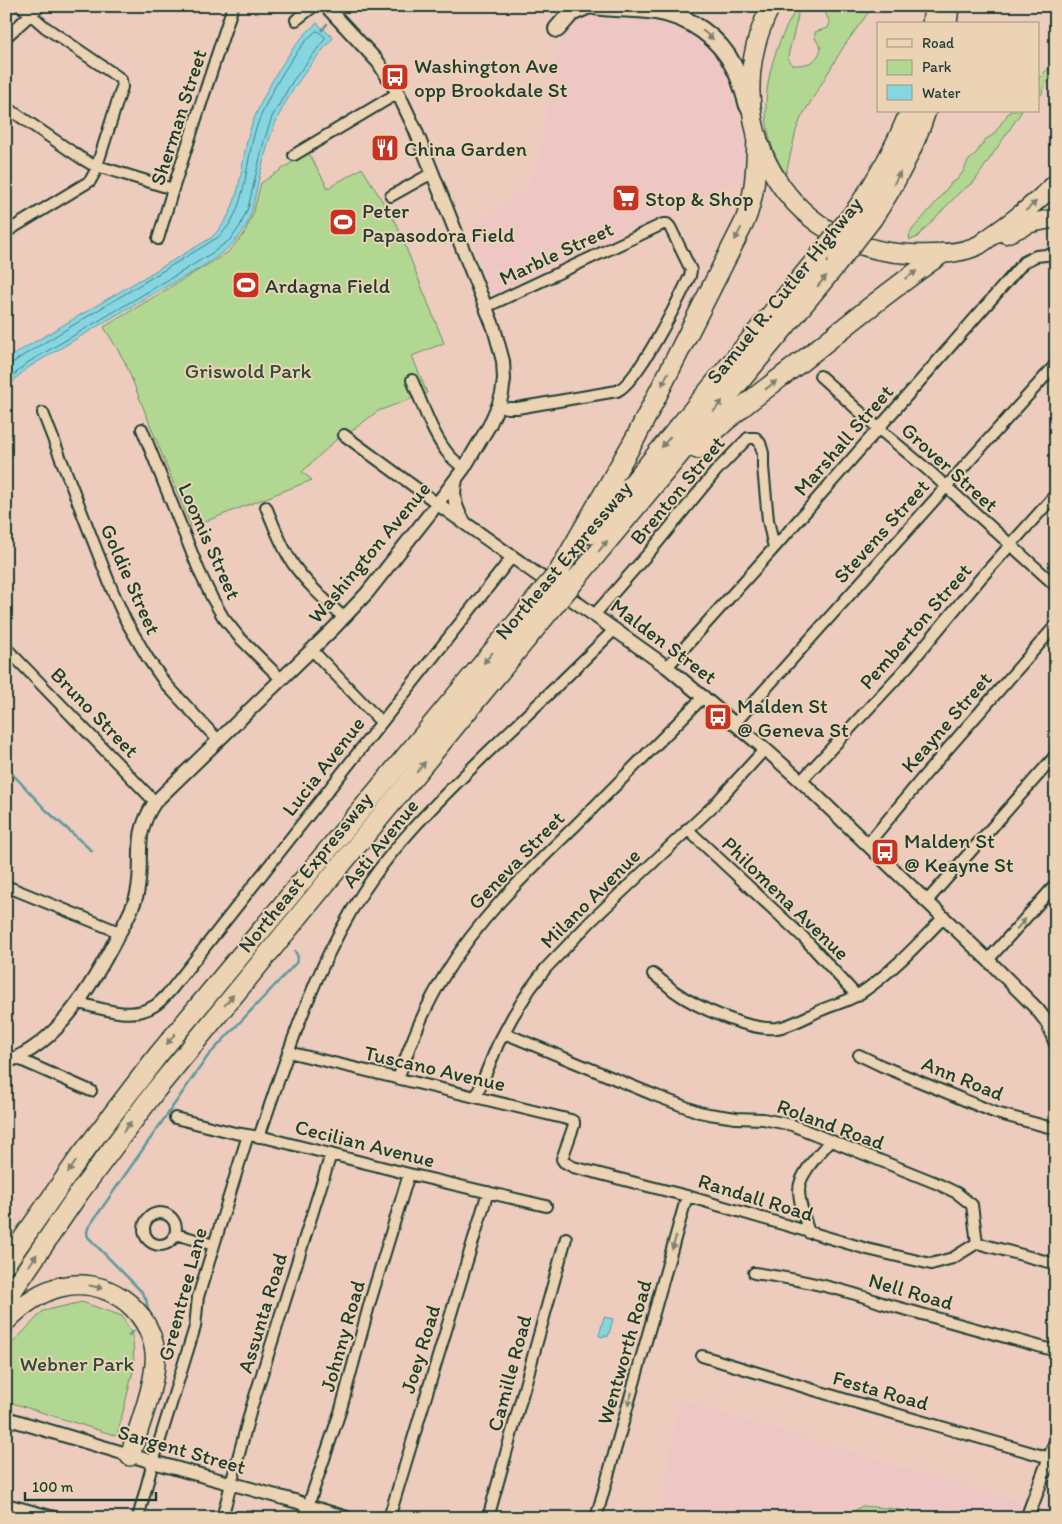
<svg xmlns="http://www.w3.org/2000/svg" width="1062" height="1524" font-family="Itim,sans-serif">
  <style>
    .built { fill: #eec7c5 }
    .green { fill: #b2d792; stroke: #688a63 }
    .water { fill: #86d6e2; stroke: #5d999c }
    .lines { fill: none; stroke-linecap: round; stroke-linejoin: round }
    .shore { stroke: #487a7a; stroke-width: 1 }
    .stream { stroke: #5d999c; stroke-width: 2.5 }
    .minor-casing { stroke: #1f3d34; stroke-width: 14 }
    .tertiary-casing { stroke: #1f3d34; stroke-width: 16 }
    .primary-casing { stroke: #1f3d34; stroke-width: 20 }
    .trunk-casing { stroke: #1f3d34; stroke-width: 21 }
    .motorway-casing { stroke: #1f3d34; stroke-width: 22 }
    .minor { stroke: #ebd3b3; stroke-width: 10 }
    .tertiary { stroke: #ebd3b3; stroke-width: 12 }
    .primary { stroke: #ebd3b3; stroke-width: 16 }
    .trunk { stroke: #ebd3b3; stroke-width: 18 }
    .motorway { stroke: #ebd3b3; stroke-width: 19 }
    .motorway-bridge-casing { stroke: #1f3d34; stroke-width: 22; stroke-linecap: butt }
    .motorway-bridge { stroke: #ebd3b3; stroke-width: 19 }
    .oneway { fill: #7b806d }
    .labels { text-anchor: middle; dominant-baseline: central; stroke-width: 4; stroke-linejoin: round; paint-order: stroke }
    .poi-label { font-size: 21px; fill: #1f3d34; stroke: #ebd3b3; text-anchor: start }
    .street-label { font-size: 21px; fill: #1f3d34; stroke: #ebd3b3 }
    .park-label { font-size: 21px; fill: #2e4c3d; stroke: #ebd3b3 }
  </style>
  <rect width="100%" height="100%" fill="#edccbe"/>
  <filter id="ink" filterUnits="userSpaceOnUse"><feTurbulence type="fractalNoise" baseFrequency=".02" numOctaves="2"/><feDisplacementMap in="SourceGraphic" scale="10" xChannelSelector="R" yChannelSelector="G"/><feConvolveMatrix kernelMatrix="1 2 1 2 8 2 1 2 1" color-interpolation-filters="sRGB"/></filter>
  <g filter="url(#ink)">
    <!-- built -->
    <path class="built" d="M586,15L659,21L685,31L696,38L708,48L718,60L727,75L731,84L744,139L746,176L496,293L492,294L488,290L482,264L473,242L472,237L473,227L483,215L506,203L520,194L530,183L540,150L552,73L557,55L565,31L575,19Z
      M679,1400L1008,1499L1009,1498L1024,1502L1017,1518H660Z"/>
    <!-- green -->
    <path class="green" d="M824,6H873L844,46L801,118L796,131L786,173C780,167 776,157 773,149C756,103 772,48 797,8L798,16L788,56L789,61L792,65C806,65 817,64 821,48L815,38V32L828,28L830,23L823,8Z
      M1056,61V73C1051,79 1042,85 1042,94L1038,97V79Z
      M1010,111H1022L974,182L960,192L916,238L910,240L909,236L912,230L939,199L951,183L958,179L964,170L968,161L974,156L986,139L993,135Z
      M308,152L328,188L362,168L397,225L444,343L412,356L427,393L378,411L353,430L338,438L302,472L312,480L191,527L125,362L104,327L227,253L244,234L253,214L261,183Z
      M82,1302L122,1316L133,1337L134,1367L117,1436L6,1401V1352L9,1347L43,1311Z
      M862,1506L895,1509L939,1518H853L854,1511Z"/>
    <!-- water -->
    <path class="water" d="M317,23L333,38C305,70 280,103 268,144C264,160 259,176 256,192C253,206 251,219 243,231C226,259 169,284 140,301C103,323 66,345 29,367L17,377L6,391V361L21,350L211,238C242,209 239,171 249,133C259,100 290,44 317,23Z
      M604,1317L613,1319L608,1337L604,1335L603,1337L599,1336Z"/>
    <g class="lines">
      <!-- shore -->
      <path class="shore" d="M6,365L11,364L24,355L217,238C223,233 228,227 232,220C245,198 247,161 254,135C262,106 292,51 316,31H318L325,37V39L292,82L272,117L264,141L248,208L240,226L231,239L212,253L183,271L27,363L6,382"/>
      <!-- stream -->
      <path class="stream" d="M322,30L327,24
        M6,767L46,810L92,851
        M148,1309L146,1299L141,1291L88,1237L87,1233L88,1228L208,1056L296,963L298,957L295,951
        M129,1335L134,1331"/>
      <defs>
        <path id="minor" d="M296,20L314,6
          M6,37L40,6
          M6,107L81,158L91,164L173,189
          M294,155L398,93
          M391,196L425,177L433,174
          M6,232L90,181L95,172L122,87L121,80L118,77L45,27L21,6
          M158,239L173,189L233,6
          M486,307L663,224H667L670,227L691,270L690,276C679,299 638,382 617,391L517,408H508L498,406
          M820,376L879,429L929,471L1056,586
          M412,380C422,403 431,431 446,451C451,458 457,463 464,468
          M43,413L113,592L126,621L147,657L165,683L218,740
          M142,429L200,573L212,598L223,617L239,637L281,679
          M344,435L438,504
          M266,507C274,526 281,546 293,564C307,584 326,601 344,618
          M595,614L653,548L716,471L748,438H756L760,443L763,453V467L768,520L774,548
          M7,649L155,802
          M312,650L381,722
          M667,667L774,548L1024,262L1036,256L1056,254
          M735,723L1056,364
          M801,781L908,666L980,579L1056,494
          M687,829L804,938L857,996
          M867,845L924,776L1056,625
          M6,886L119,932
          M926,902L1056,755
          M988,960L1056,884
          M653,974C660,979 667,985 674,991C696,1007 749,1031 777,1028C791,1026 806,1017 819,1011C832,1005 846,1002 858,995C888,976 918,944 943,918
          M79,1003C102,1009 132,1020 154,1006C161,1002 166,995 171,990L508,562
          M1048,1024L1056,1015
          M504,1033L654,1095L699,1112L709,1114L736,1118L763,1119L792,1125L936,1183L957,1193L972,1205L977,1243L1056,1264
          M288,1052L571,1120L574,1122V1125L562,1159L564,1162L573,1167L687,1196L867,1249L931,1264L953,1258L977,1243
          M859,1055L882,1066L996,1113L1056,1129
          M16,1058L91,1091
          M398,1079C411,1042 425,1006 446,973C480,917 527,873 573,828C617,784 661,740 704,696
          M476,1097L498,1044L513,1016L530,989L546,968L592,920L713,806L765,749
          M175,1118L235,1133L267,1138L409,1174L546,1206
          M259,1137C286,1059 310,981 352,910C387,850 438,801 487,753C530,712 573,671 615,629
          M144 1229a16 16 0 1 1 32 0a16 16 0 1 1-32 0Z
          M809,1233C805,1219 799,1204 799,1190C799,1174 820,1153 830,1141
          M175,1234L214,1245
          M754,1273C797,1279 841,1288 882,1303L1056,1351
          M702,1356L847,1400L1050,1458
          M6,1504L58,1518
          M138,1518L153,1462L195,1327L198,1297L248,1135
          M222,1518L251,1409L331,1154
          M305,1518L308,1506L341,1409L370,1302L409,1174
          M389,1518L488,1192
          M488,1518L566,1238
          M596,1518L687,1196"/>
        <path id="tertiary" d="M456,480C452,494 455,508 463,520
          M438,504L667,667L765,749L801,781L988,960L1037,1009L1047,1022L1056,1044
          M6,1062C58,1044 92,985 116,939C124,924 133,910 137,894C145,858 131,837 155,802L334,628L367,593L431,512L464,468L489,426L498,406L502,394L504,379L503,361L494,328L415,129L398,93L378,62L326,6
          M6,1418L153,1462L298,1502L308,1506L347,1518
          M1027,1518L1056,1441"/>
        <path id="primary" d="M595,6C616,9 636,8 656,11C689,16 720,38 734,67C741,79 744,93 748,106
          M557,29L571,13L587,6"/>
        <path id="trunk" d="M771,6C713,117 783,250 911,254C931,255 961,254 979,245C985,241 991,236 997,232C1018,217 1038,201 1056,183
          M1006,234L1031,223L1056,218"/>
        <path id="motorway" d="M932,24L934,6
          M947,24L949,6
          M856,210C878,179 896,146 910,111
          M872,219C895,185 913,150 926,111
          M697,449C729,414 769,387 806,358C851,322 895,286 943,253
          M591,534L819,256
          M558,573L636,437L744,223C756,195 756,166 757,136
          M573,583L837,264
          M6,1263L79,1158L158,1055L541,593
          M6,1300L79,1193L156,1090L557,602
          M6,1321C21,1306 39,1292 60,1287C105,1276 149,1307 155,1352C158,1380 138,1428 130,1456"/>
      </defs>
      <!-- minor casing -->
      <use href="#minor" class="minor-casing"/>
      <!-- tertiary casing -->
      <use href="#tertiary" class="tertiary-casing"/>
      <!-- primary casing -->
      <use href="#primary" class="primary-casing"/>
      <!-- trunk casing -->
      <use href="#trunk" class="trunk-casing"/>
      <!-- motorway casing -->
      <use href="#motorway" class="motorway-casing"/>
      <!-- minor -->
      <use href="#minor" class="minor"/>
      <!-- tertiary -->
      <use href="#tertiary" class="tertiary"/>
      <!-- primary -->
      <use href="#primary" class="primary"/>
      <!-- trunk -->
      <use href="#trunk" class="trunk"/>
      <!-- motorway -->
      <use href="#motorway" class="motorway"/>
      <defs>
        <path id="motorway-bridge" d="M819,256L856,210
          M837,264L872,219
          M541,593L558,573
          M557,602L573,583"/>
      </defs>
      <!-- motorway-bridge casing -->
      <use href="#motorway-bridge" class="motorway-bridge-casing"/>
      <!-- motorway-bridge -->
      <use href="#motorway-bridge" class="motorway-bridge"/>
    </g>
    <!-- one-way arrows -->
    <defs><path id="oneway-solid" d="M-6-.8H1V-3.2L6.5 0L1 3.2V.8H-6Z" transform="scale(1.25)"/></defs>
    <g class="oneway">
      <use href="#oneway-solid" transform="translate(708 35) rotate(39)"/>
      <use href="#oneway-solid" transform="translate(897 178) rotate(-62)"/>
      <use href="#oneway-solid" transform="translate(1031 206) rotate(-41)"/>
      <use href="#oneway-solid" transform="translate(738 234) rotate(116)"/>
      <use href="#oneway-solid" transform="translate(911 275) rotate(-35)"/>
      <use href="#oneway-solid" transform="translate(822 281) rotate(-50)"/>
      <use href="#oneway-solid" transform="translate(665 379) rotate(116)"/>
      <use href="#oneway-solid" transform="translate(771 385) rotate(-38)"/>
      <use href="#oneway-solid" transform="translate(718 406) rotate(-51)"/>
      <use href="#oneway-solid" transform="translate(666 442) rotate(129)"/>
      <use href="#oneway-solid" transform="translate(603 546) rotate(-51)"/>
      <use href="#oneway-solid" transform="translate(488 658) rotate(130)"/>
      <use href="#oneway-solid" transform="translate(421 767) rotate(-51)"/>
      <use href="#oneway-solid" transform="translate(1021 924) rotate(-49)"/>
      <use href="#oneway-solid" transform="translate(229 1000) rotate(-51)"/>
      <use href="#oneway-solid" transform="translate(171 1039) rotate(129)"/>
      <use href="#oneway-solid" transform="translate(127 1127) rotate(-53)"/>
      <use href="#oneway-solid" transform="translate(72 1167) rotate(125)"/>
      <use href="#oneway-solid" transform="translate(674 1243) rotate(106)"/>
      <use href="#oneway-solid" transform="translate(33 1260) rotate(-56)"/>
      <use href="#oneway-solid" transform="translate(96 1287) rotate(13)"/>
      <use href="#oneway-solid" transform="translate(630 1399) rotate(106)"/>
    </g>
  </g>
  <!-- icons -->
  <defs>
    <symbol id="bus-square" viewBox="-11 -11 22 22"><rect x="-9" y="-9" width="18" height="18" rx="4" fill="#c8321e" stroke="#ebd3b3"/><path d="M-5-6H5V4H4V6H2V4H-2V6H-4V4H-5ZM-3.5-4V0h7V-4ZM-3.5 1.2v1.5H-2V1.2ZM2 1.2v1.5H3.5V1.2Z" fill="#fff"/></symbol>
    <symbol id="restaurant-square" viewBox="-11 -11 22 22"><rect x="-9" y="-9" width="18" height="18" rx="4" fill="#c8321e" stroke="#ebd3b3"/><path d="M-5-6h1v4h1v-4h1v4h1v-4h1v5L-1.5 .5V6h-2V.5L-5-1ZM5-6V6H3V1.5H1.5Q1.5-4 5-6Z" fill="#fff"/></symbol>
    <symbol id="supermarket-square" viewBox="-11 -11 22 22"><rect x="-9" y="-9" width="18" height="18" rx="4" fill="#c8321e" stroke="#ebd3b3"/><path d="M-6-5.5h2.5l.6 2H6L4.5 2H-2.5L-4.4-4H-6ZM-1.5 3.2a1.3 1.3 0 1 0 .1 0ZM3 3.2a1.3 1.3 0 1 0 .1 0Z" fill="#fff"/></symbol>
    <symbol id="stadium-square" viewBox="-11 -11 22 22"><rect x="-9" y="-9" width="18" height="18" rx="4" fill="#c8321e" stroke="#ebd3b3"/><path d="M0-5a6.5 5 0 1 0 0 10a6.5 5 0 1 0 0-10ZM-3.5-1.8h7v3.6h-7Z" fill="#fff"/></symbol>
  </defs>
  <g fill-rule="evenodd">
    <use href="#bus-square" x="379" y="61" width="32" height="32"/>
    <use href="#restaurant-square" x="369" y="132" width="32" height="32"/>
    <use href="#supermarket-square" x="610" y="182" width="32" height="32"/>
    <use href="#stadium-square" x="327" y="206" width="32" height="32"/>
    <use href="#stadium-square" x="230" y="269" width="32" height="32"/>
    <use href="#bus-square" x="702" y="701" width="32" height="32"/>
    <use href="#bus-square" x="869" y="836" width="32" height="32"/>
  </g>
  <g class="labels">
    <!-- poi labels -->
    <g class="poi-label">
      <text x="414" y="65">Washington Ave<tspan x="414" dy="24">opp Brookdale St</tspan></text>
      <text x="404" y="148">China Garden</text>
      <text x="645" y="198">Stop &amp; Shop</text>
      <text x="362" y="210">Peter<tspan x="362" dy="24">Papasodora Field</tspan></text>
      <text x="265" y="285">Ardagna Field</text>
      <text x="737" y="705">Malden St<tspan x="737" dy="24">@ Geneva St</tspan></text>
      <text x="904" y="840">Malden St<tspan x="904" dy="24">@ Keayne St</tspan></text>
    </g>
    <!-- street labels -->
    <g class="street-label">
      <text transform="translate(178 117) rotate(-72)">Sherman Street</text>
      <text transform="translate(556 253) rotate(-25)">Marble Street</text>
      <text transform="translate(784 290) rotate(-51)">Samuel R. Cutler Highway</text>
      <text transform="translate(843 440) rotate(-49)">Marshall Street</text>
      <text transform="translate(950 467) rotate(42)">Grover Street</text>
      <text transform="translate(677 490) rotate(-50)">Brenton Street</text>
      <text transform="translate(881 531) rotate(-48)">Stevens Street</text>
      <text transform="translate(210 541) rotate(66)">Loomis Street</text>
      <text transform="translate(369 552) rotate(-50)">Washington Avenue</text>
      <text transform="translate(563 560) rotate(-50)">Northeast Expressway</text>
      <text transform="translate(131 579) rotate(66)">Goldie Street</text>
      <text transform="translate(915 626) rotate(-49)">Pemberton Street</text>
      <text transform="translate(664 641) rotate(37)">Malden Street</text>
      <text transform="translate(95 712) rotate(46)">Bruno Street</text>
      <text transform="translate(946 722) rotate(-49)">Keayne Street</text>
      <text transform="translate(323 766) rotate(-52)">Lucia Avenue</text>
      <text transform="translate(380 843) rotate(-51)">Asti Avenue</text>
      <text transform="translate(516 860) rotate(-46)">Geneva Street</text>
      <text transform="translate(305 872) rotate(-51)">Northeast Expressway</text>
      <text transform="translate(590 898) rotate(-45)">Milano Avenue</text>
      <text transform="translate(786 898) rotate(44)">Philomena Avenue</text>
      <text transform="translate(435 1068) rotate(13)">Tuscano Avenue</text>
      <text transform="translate(963 1078) rotate(22)">Ann Road</text>
      <text transform="translate(831 1124) rotate(20)">Roland Road</text>
      <text transform="translate(365 1143) rotate(14)">Cecilian Avenue</text>
      <text transform="translate(756 1197) rotate(17)">Randall Road</text>
      <text transform="translate(911 1291) rotate(16)">Nell Road</text>
      <text transform="translate(182 1294) rotate(-75)">Greentree Lane</text>
      <text transform="translate(262 1313) rotate(-73)">Assunta Road</text>
      <text transform="translate(342 1336) rotate(-74)">Johnny Road</text>
      <text transform="translate(420 1349) rotate(-73)">Joey Road</text>
      <text transform="translate(624 1352) rotate(-74)">Wentworth Road</text>
      <text transform="translate(509 1373) rotate(-75)">Camille Road</text>
      <text transform="translate(881 1390) rotate(16)">Festa Road</text>
      <text transform="translate(182 1449) rotate(16)">Sargent Street</text>
    </g>
    <!-- park labels -->
    <g class="park-label">
      <text x="248" y="370">Griswold Park</text>
      <text x="77" y="1363">Webner Park</text>
    </g>
  </g>
  <!-- margin -->
  <rect width="1062" height="1524" fill="none" stroke="#ebd3b3" stroke-width="25"/>
  <rect x="12" y="12" width="1037" height="1499" fill="none" stroke="#1f3d34" stroke-width="2" filter="url(#ink)"/>
  <!-- legend -->
  <rect x="877" y="22" width="162" height="90" fill="#ebd3b3" stroke="#999780"/>
  <rect x="887" y="39" width="25" height="8" fill="#ebd3b3" stroke="#999780"/>
  <text x="922" y="48" font-size="15" fill="#1f3d34">Road</text>
  <rect x="887" y="60" width="25" height="15" fill="#b2d792" stroke="#999780"/>
  <text x="922" y="72" font-size="15" fill="#1f3d34">Park</text>
  <rect x="887" y="85" width="25" height="15" fill="#86d6e2" stroke="#999780"/>
  <text x="922" y="98" font-size="15" fill="#1f3d34">Water</text>
  <!-- scale -->
  <path d="M25 1492v8h131v-8" fill="none" stroke="#1f3d34" stroke-width="2.5"/>
  <text x="32" y="1492" font-size="15" fill="#1f3d34" stroke="#ebd3b3" stroke-width="4" paint-order="stroke">100 m</text>
</svg>
